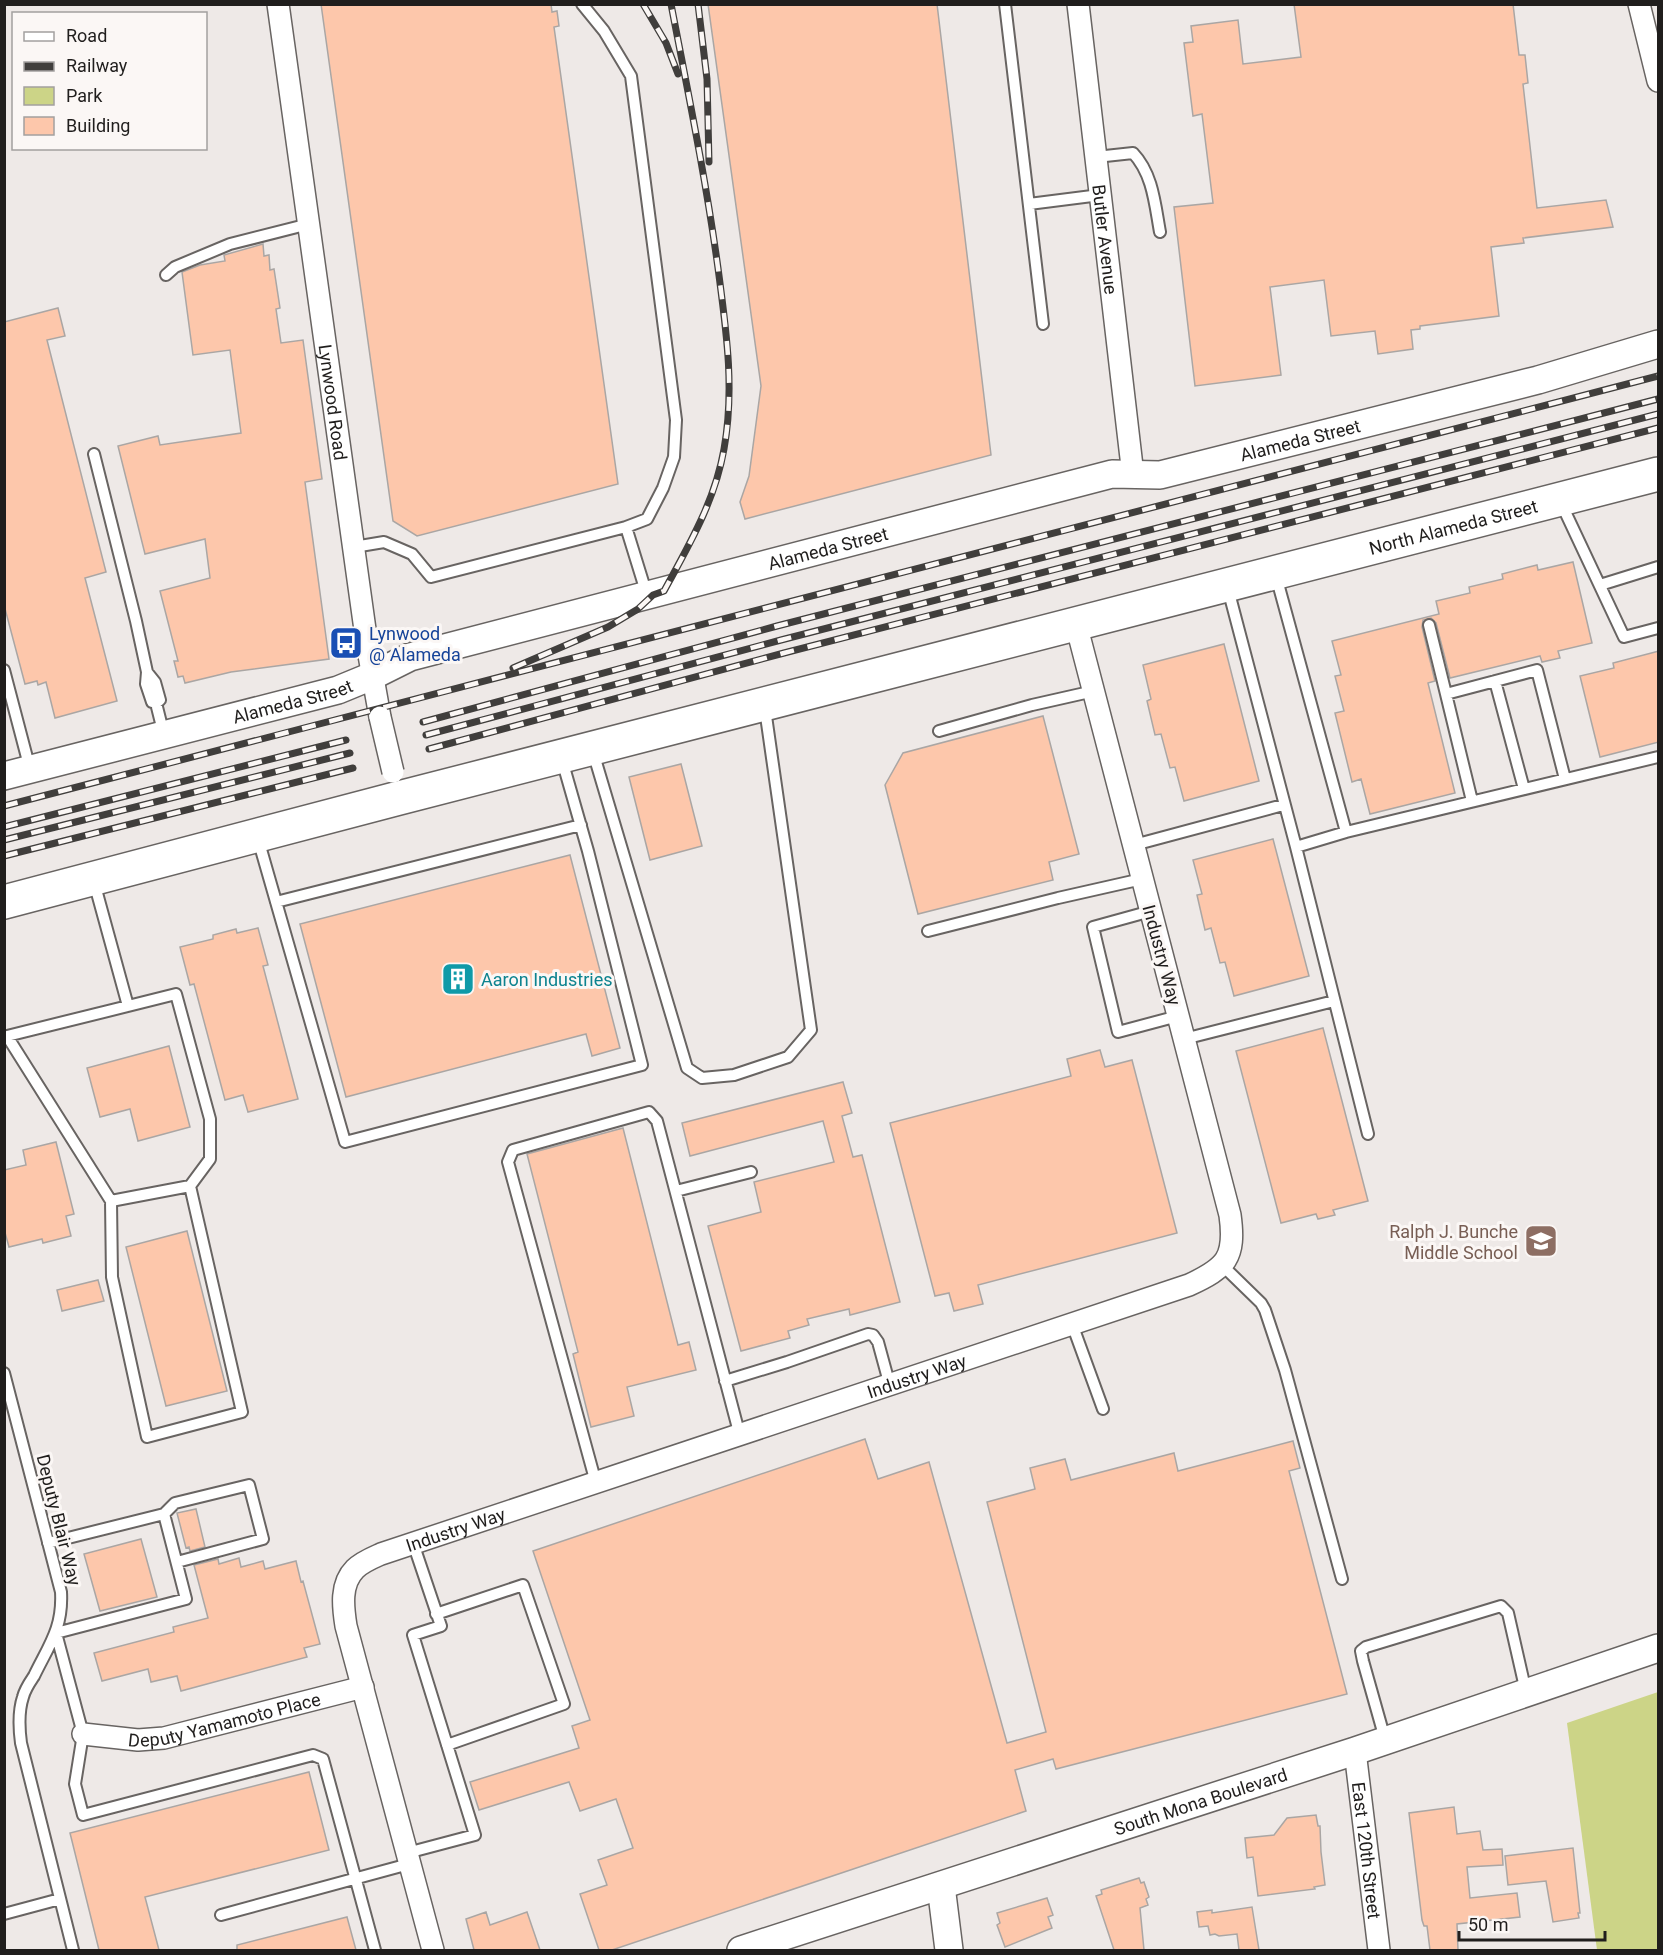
<svg xmlns="http://www.w3.org/2000/svg" width="1663" height="1955" font-family="Roboto,sans-serif">
  <style>
    .green { fill: #ccd487 }
    .building { fill: #fdc7ab; stroke: #aaa6a4; stroke-width: 1.5 }
    .lines { fill: none; stroke-linecap: round; stroke-linejoin: round }
    .service-casing { stroke: #686462; stroke-width: 14 }
    .minor-casing { stroke: #686462; stroke-width: 24 }
    .tertiary-casing { stroke: #686462; stroke-width: 30 }
    .primary-casing { stroke: #686462; stroke-width: 36 }
    .service { stroke: #fff; stroke-width: 10 }
    .minor { stroke: #fff; stroke-width: 21 }
    .tertiary { stroke: #fff; stroke-width: 27 }
    .primary { stroke: #fff; stroke-width: 33 }
    .rail-casing { stroke: #403e3c; stroke-width: 7 }
    .rail { stroke: #fbf7f5; stroke-width: 4.5; stroke-dasharray: 14; stroke-linecap: butt }
    .minor-bridge-casing { stroke: #686462; stroke-width: 24; stroke-linecap: butt }
    .minor-bridge { stroke: #fff; stroke-width: 21 }
    .labels { text-anchor: middle; dominant-baseline: central; stroke-width: 6; stroke-linejoin: round; paint-order: stroke }
    .street-label { font-size: 18px; fill: #201e1d; stroke: #fbf7f5 }
    .transit-label { font-size: 18px; fill: #164399; stroke: #fbf7f5; text-anchor: start }
    .culture-label { font-size: 18px; fill: #0d838f; stroke: #fbf7f5; text-anchor: start }
    .education-label { font-size: 18px; fill: #785e54; stroke: #fbf7f5; text-anchor: end }
  </style>
  <rect width="100%" height="100%" fill="#eee9e7"/>
  <!-- green -->
  <path class="green" d="M1658,1692V1950H1597L1567,1723Z"/>
  <!-- building -->
  <path class="building" d="M321,4H551L552,12L557,11L559,26L554,27L618,484L417,536L393,521Z
    M708,4H937L991,455L745,519L740,502L749,476L761,386Z
    M1294,4H1513L1519,55H1525L1528,83L1523,84L1537,208L1606,200L1613,227L1523,238L1524,243L1491,247L1499,316L1420,326V329L1411,330L1413,349L1378,354L1375,331L1331,336L1324,280L1270,287L1281,375L1195,386L1174,207L1213,203L1202,114L1193,116L1184,43L1193,42L1191,26L1238,20L1243,64L1301,57Z
    M263,244L264,256L269,255L270,270L274,269L280,308L276,309L281,343L303,340L322,479L305,482L329,659L231,672L185,683L183,676L178,677L174,661H178L160,591L210,578L205,539L145,554L118,446L158,436L160,445L241,433L230,350L193,355L182,272L200,265L225,261L224,255Z
    M58,308L65,336L47,340L106,572L85,578L117,701L55,718L46,682L38,685L37,681L25,684L4,605V322Z
    M1573,562L1592,643L1558,651L1560,658L1542,662L1540,656L1450,678L1436,623L1431,618L1423,620L1422,627L1435,681L1428,683L1455,793L1370,814L1361,779L1352,782L1335,713L1344,711L1335,676L1341,675L1332,641L1439,614L1436,601L1470,593L1469,587L1503,579L1502,574L1537,565L1538,570Z
    M1224,644L1259,781L1184,801L1175,767L1170,768L1161,734L1155,735L1147,701L1151,699L1143,665Z
    M1659,651V742L1600,757L1580,676L1614,668L1613,663Z
    M1043,716L1079,854L1049,862L1053,880L918,914L885,785L903,753Z
    M681,764L702,846L650,860L629,777Z
    M1273,839L1309,976L1234,996L1225,962L1220,963L1211,928L1205,930L1197,895L1202,894L1193,860Z
    M570,855L620,1048L592,1056L586,1034L346,1097L300,924Z
    M258,928L268,965L263,966L298,1099L248,1112L243,1095L225,1100L194,984L190,985L180,947L213,939V935L236,929L237,933Z
    M1323,1028L1368,1201L1333,1210L1335,1215L1318,1219L1316,1214L1281,1223L1236,1051Z
    M169,1046L190,1127L138,1141L130,1109L100,1117L87,1068Z
    M1100,1050L1105,1067L1132,1060L1177,1233L978,1285L983,1304L954,1311L949,1293L935,1296L890,1123L1071,1076L1067,1059Z
    M843,1082L852,1113L842,1116L853,1157L862,1155L900,1302L850,1315L849,1309L807,1319L809,1325L788,1331L790,1338L741,1351L708,1226L761,1212L754,1182L834,1162L823,1121L690,1156L682,1123Z
    M623,1128L678,1345L689,1342L696,1370L627,1387L634,1416L591,1427L573,1354L578,1352L527,1154Z
    M56,1142L74,1214L66,1216L71,1236L43,1243L42,1239L9,1247L4,1229V1170L26,1165L23,1150Z
    M187,1231L227,1391L166,1406L126,1247Z
    M98,1280L104,1301L62,1311L57,1290Z
    M865,1439L878,1479L929,1462L1007,1743L1046,1732L987,1502L1035,1489L1030,1468L1065,1459L1071,1480L1174,1453L1178,1471L1293,1441L1300,1468L1289,1471L1347,1694L1056,1769L1053,1759L1015,1770L1026,1811L612,1950H599L580,1894L607,1885L598,1860L633,1848L616,1799L580,1811L569,1782L479,1810L470,1782L579,1748L572,1726L590,1720L533,1551Z
    M196,1509L205,1547L190,1551L189,1547L186,1548L177,1513Z
    M141,1539L157,1597L100,1611L84,1554Z
    M239,1558L241,1567L263,1561L265,1569L296,1561L301,1582L303,1581L320,1644L304,1648L307,1657L181,1691L177,1676L151,1682L148,1669L102,1681L94,1653L174,1632L173,1627L208,1618L194,1565L218,1559L219,1564Z
    M309,1772L329,1850L145,1897L159,1950H99L70,1833Z
    M1454,1807L1457,1834L1480,1831L1483,1850L1502,1849L1503,1865L1467,1867L1470,1898L1517,1893L1520,1917L1457,1924L1458,1950H1430L1427,1926H1424L1422,1920L1409,1813Z
    M1316,1815L1318,1826H1320L1321,1852L1325,1885L1314,1887L1315,1889L1258,1896L1253,1857L1247,1858L1245,1838L1274,1835L1287,1818Z
    M1573,1848L1580,1913H1578L1579,1918L1553,1922L1546,1881L1508,1885L1505,1856Z
    M1139,1878L1141,1883L1144,1882L1149,1897L1146,1899L1148,1905L1140,1908L1144,1950H1114L1096,1896L1102,1894L1101,1890Z
    M1047,1898L1053,1915L1048,1917L1052,1928L1005,1947L997,1925L1000,1923L997,1913Z
    M1252,1907L1259,1950H1239L1237,1934L1219,1936L1215,1934L1210,1935L1208,1926L1199,1927L1197,1912L1212,1910V1913Z
    M486,1912L490,1925L527,1912L540,1950H474L466,1919Z
    M347,1917L356,1950H237V1945Z"/>
  <g class="lines">
    <defs>
      <path id="service" d="M582,4L604,31L631,76L676,420L674,457L663,488L647,519L626,527
        M1005,4L1043,324
        M1096,157L1133,153C1153,174 1155,205 1160,232
        M1029,204L1100,195
        M166,275L175,267L230,244L309,224
        M94,454L136,621L147,672L146,684L152,702L156,703L164,735
        M1561,503L1624,637L1658,628
        M354,547L384,542L412,554L431,577L626,527L647,595
        M1600,585L1658,567
        M1228,589L1296,847L1346,832L1276,576
        M1429,625L1446,694
        M4,670L30,769
        M147,672L155,682L160,700L156,703
        M1495,681L1524,789
        M939,731L1032,705L1094,691
        M593,752L687,1068L702,1078L734,1075L788,1057L811,1030L765,709
        M1472,801L1446,694L1537,670L1565,779
        M1346,832L1658,757
        M258,839L345,1142L642,1065L588,851L562,760
        M1134,845L1283,805
        M1296,847L1368,1134
        M94,882L128,1006L7,1036L111,1201L112,1277L147,1437L242,1412L190,1186L210,1159V1119L176,994L128,1006
        M276,902L581,825
        M1151,911L1093,927L1118,1032L1178,1016
        M928,931L1058,898L1142,879
        M1184,1039L1334,1001
        M676,1191L751,1172
        M111,1201L190,1186
        M1223,1266L1261,1303L1265,1310L1285,1370L1342,1579
        M1072,1324L1103,1409
        M4,1373L61,1592C63,1628 49,1645 34,1676C30,1682 25,1689 23,1697C18,1712 19,1728 21,1743L73,1950
        M725,1381L787,1362L868,1334L873,1335L878,1342L890,1386
        M596,1483L508,1162L513,1150L649,1112L657,1121L740,1436
        M164,1514L175,1503L249,1485L263,1539L177,1562
        M48,1543L164,1514L186,1599L56,1633L83,1734L75,1784L83,1815L313,1755L323,1759L375,1950
        M436,1614L523,1585L564,1704L447,1745
        M1385,1739L1363,1661L1361,1651L1366,1647L1501,1606L1508,1613L1526,1692
        M407,1853L475,1835L413,1635L441,1626L413,1543
        M4,1914L60,1899
        M221,1915L409,1864"/>
      <g id="minor">
        <path id="s1" d="M278,4L367,644L380,717"/>
        <path id="s2" d="M1078,4L1133,475"/>
        <path d="M1639,4L1658,81"/>
        <path id="s3" d="M83,1734L138,1740L164,1738L363,1687"/>
        <path id="s4" d="M1355,1751L1379,1950"/>
        <path id="s5" d="M433,1950L346,1626C343,1607 340,1584 355,1569C362,1562 372,1558 381,1554L1189,1285C1226,1268 1236,1258 1230,1215L1076,624"/>
      </g>
      <g id="tertiary">
        <path id="s6" d="M4,776L338,690L372,676L410,657L1112,474L1160,475L1538,380L1658,344"/>
        <path d="M941,1886L949,1950"/>
        <path id="s7" d="M741,1950L1355,1751L1658,1648"/>
      </g>
      <g id="primary">
        <path id="s8" d="M4,902L399,798L1658,474"/>
      </g>
    </defs>
    <!-- service casing -->
    <use href="#service" class="service-casing"/>
    <!-- minor casing -->
    <use href="#minor" class="minor-casing"/>
    <!-- tertiary casing -->
    <use href="#tertiary" class="tertiary-casing"/>
    <!-- primary casing -->
    <use href="#primary" class="primary-casing"/>
    <!-- service -->
    <use href="#service" class="service"/>
    <!-- minor -->
    <use href="#minor" class="minor"/>
    <!-- tertiary -->
    <use href="#tertiary" class="tertiary"/>
    <!-- primary -->
    <use href="#primary" class="primary"/>
    <defs>
      <path id="rail" d="M643,4L666,43L678,74
        M698,4L707,79L709,162
        M513,668L608,627L638,609L653,595L664,591C689,545 715,501 724,449C735,388 726,329 718,268C706,180 688,92 671,4
        M423,722L777,626L1658,399
        M426,735L781,640L1658,414
        M429,749L784,653L1658,428
        M4,806L1658,376
        M4,827L346,740
        M4,840L350,753
        M4,856L353,768"/>
    </defs>
    <!-- rail casing -->
    <use href="#rail" class="rail-casing"/>
    <!-- rail -->
    <use href="#rail" class="rail"/>
    <defs>
      <path id="minor-bridge" d="M380,717L393,772"/>
    </defs>
    <!-- minor-bridge casing -->
    <use href="#minor-bridge" class="minor-bridge-casing"/>
    <!-- minor-bridge -->
    <use href="#minor-bridge" class="minor-bridge"/>
  </g>
  <!-- icons -->
  <defs>
    <symbol id="bus-square" viewBox="-11 -11 22 22"><rect x="-9" y="-9" width="18" height="18" rx="4" fill="#1a4fb4" stroke="#fbf7f5"/><path d="M-5-6H5V4H4V6H2V4H-2V6H-4V4H-5ZM-3.5-4V0h7V-4ZM-3.5 1.2v1.5H-2V1.2ZM2 1.2v1.5H3.5V1.2Z" fill="#fff"/></symbol>
    <symbol id="building-square" viewBox="-11 -11 22 22"><rect x="-9" y="-9" width="18" height="18" rx="4" fill="#0f9aa8" stroke="#fbf7f5"/><path d="M-4-6H4V6H1V3H-1V6H-4ZM-2.5-4.3h1.7v1.8h-1.7ZM.8-4.3h1.7v1.8H.8ZM-2.5-1h1.7V.8h-1.7ZM.8-1h1.7V.8H.8Z" fill="#fff"/></symbol>
    <symbol id="school-square" viewBox="-11 -11 22 22"><rect x="-9" y="-9" width="18" height="18" rx="4" fill="#8d6e63" stroke="#fbf7f5"/><path d="M0-5L7-2L0 1L-7-2ZM-4 1L0 2.5L4 1V4Q0 6-4 4Z" fill="#fff"/></symbol>
  </defs>
  <g fill-rule="evenodd">
    <use href="#bus-square" x="327" y="624" width="38" height="38"/>
    <use href="#building-square" x="439" y="960" width="38" height="38"/>
    <use href="#school-square" x="1522" y="1222" width="38" height="38"/>
  </g>
  <g class="labels">
    <!-- street labels -->
    <g class="street-label">
      <text stroke="none"><textPath href="#s2" startOffset="237">Butler Avenue</textPath></text>
      <text stroke="none"><textPath href="#s1" startOffset="402">Lynwood Road</textPath></text>
      <text stroke="none"><textPath href="#s6" startOffset="1342">Alameda Street</textPath></text>
      <text stroke="none"><textPath href="#s8" startOffset="1497">North Alameda Street</textPath></text>
      <text stroke="none"><textPath href="#s6" startOffset="856">Alameda Street</textPath></text>
      <text stroke="none"><textPath href="#s6" startOffset="298">Alameda Street</textPath></text>
      <text transform="translate(1162 955) rotate(75)">Industry Way</text>
      <text stroke="none"><textPath href="#s5" startOffset="990">Industry Way</textPath></text>
      <text transform="translate(59 1520) rotate(76)">Deputy Blair Way</text>
      <text stroke="none"><textPath href="#s5" startOffset="504">Industry Way</textPath></text>
      <text stroke="none"><textPath href="#s3" startOffset="144">Deputy Yamamoto Place</textPath></text>
      <text stroke="none"><textPath href="#s7" startOffset="483">South Mona Boulevard</textPath></text>
      <text stroke="none"><textPath href="#s4" startOffset="100">East 120th Street</textPath></text>
    </g>
    <!-- transit labels -->
    <g class="transit-label">
      <text x="369" y="633">Lynwood<tspan x="369" dy="21">@ Alameda</tspan></text>
    </g>
    <!-- culture labels -->
    <g class="culture-label">
      <text x="481" y="979">Aaron Industries</text>
    </g>
    <!-- education labels -->
    <g class="education-label">
      <text x="1518" y="1231">Ralph J. Bunche<tspan x="1518" dy="21">Middle School</tspan></text>
    </g>
  </g>
  <!-- border -->
  <rect width="1663" height="1955" fill="none" stroke="#201e1d" stroke-width="12"/>
  <!-- legend -->
  <rect x="12" y="12" width="195" height="138" fill="#fbf7f5" stroke="#a3a09f" stroke-width="1.5"/>
  <rect x="24" y="32" width="30" height="9" fill="#ffffff" stroke="#a3a09f" stroke-width="1.5"/>
  <text x="66" y="42" font-size="18" fill="#201e1d">Road</text>
  <rect x="24" y="62" width="30" height="9" fill="#403e3c" stroke="#a3a09f" stroke-width="1.5"/>
  <text x="66" y="72" font-size="18" fill="#201e1d">Railway</text>
  <rect x="24" y="87" width="30" height="18" fill="#ccd487" stroke="#a3a09f" stroke-width="1.5"/>
  <text x="66" y="102" font-size="18" fill="#201e1d">Park</text>
  <rect x="24" y="117" width="30" height="18" fill="#fdc7ab" stroke="#a3a09f" stroke-width="1.5"/>
  <text x="66" y="132" font-size="18" fill="#201e1d">Building</text>
  <!-- scale -->
  <path d="M1459 1931v9h146v-9" fill="none" stroke="#201e1d" stroke-width="3"/>
  <text x="1468" y="1931" font-size="18" fill="#201e1d" stroke="#fbf7f5" stroke-width="4.5" paint-order="stroke">50 m</text>
</svg>
